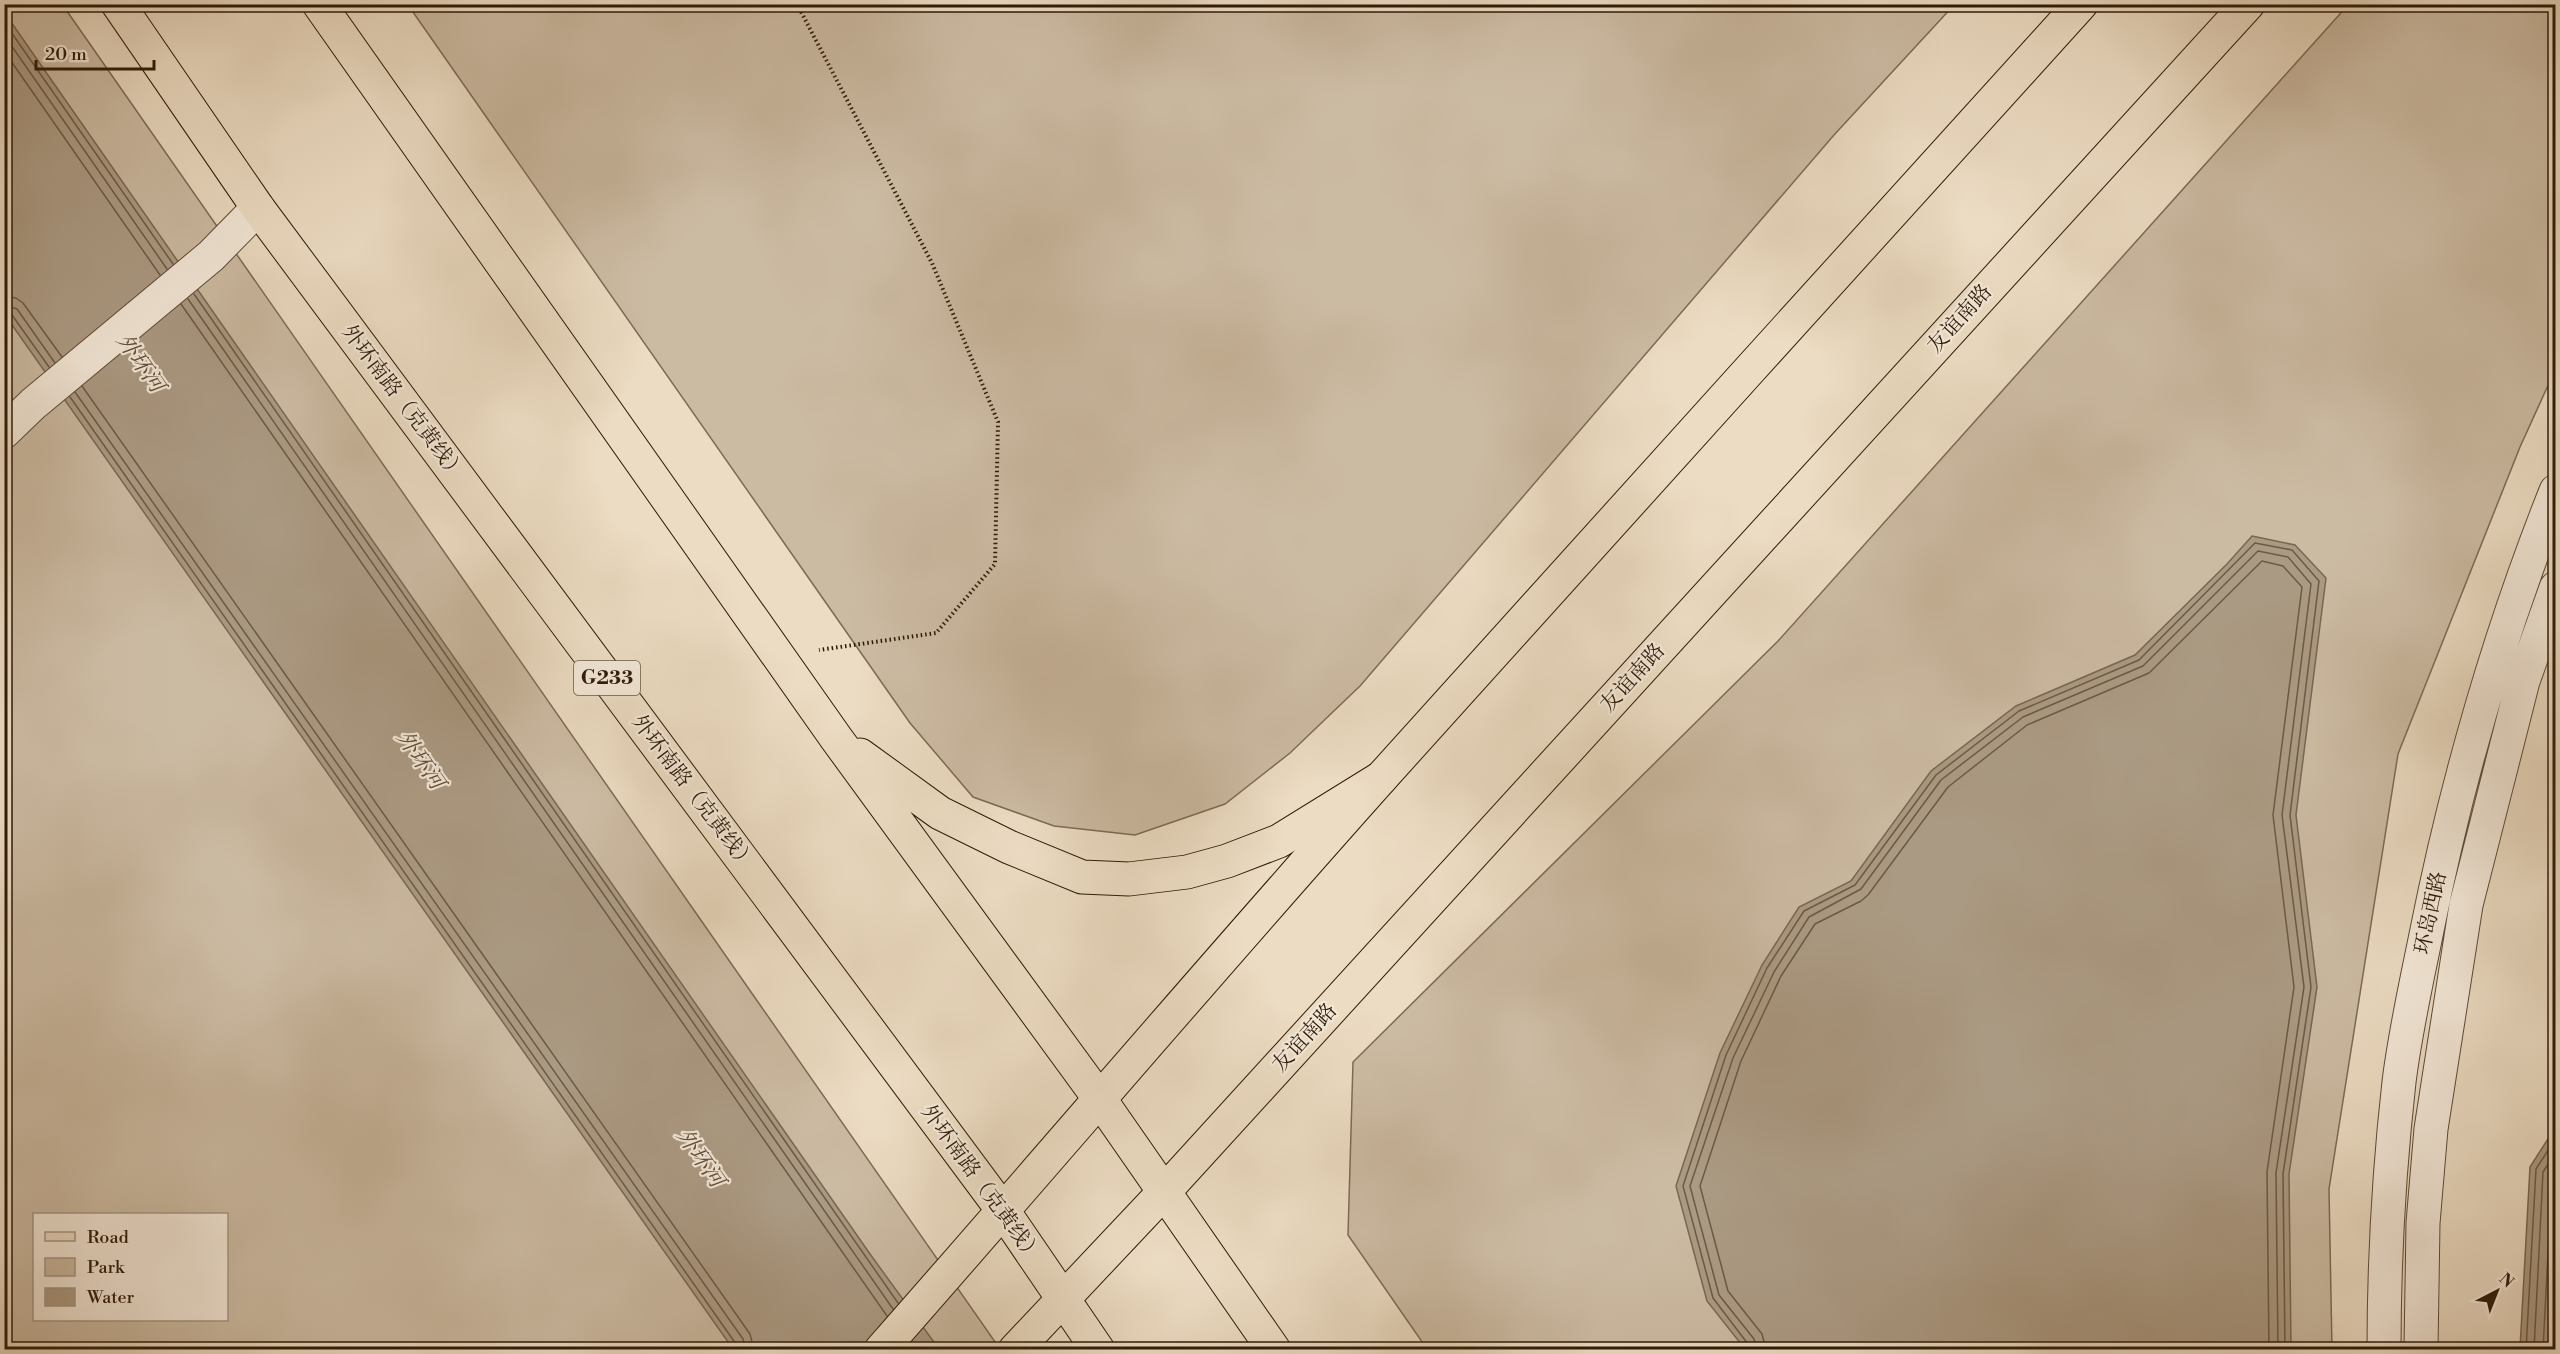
<svg xmlns="http://www.w3.org/2000/svg" width="2560" height="1354" font-family="'Libre Bodoni','Noto Serif SC',serif">
  <style>
    .green { fill: #ccbba3; stroke: #7d6a56; stroke-width: 1.5; fill-rule: evenodd }
    .water { fill: #ab9a83; stroke: #796752; stroke-width: 1.5 }
    .lines { fill: none; stroke-linecap: round; stroke-linejoin: round }
    .shore { stroke: #6c5a46; stroke-width: 1.5 }
    .minor-casing { stroke: #5e4a37; stroke-width: 35 }
    .tertiary-casing { stroke: #5e4a37; stroke-width: 35 }
    .primary-casing { stroke: #2e1a08; stroke-width: 35 }
    .trunk-casing { stroke: #2e1a08; stroke-width: 35 }
    .path { stroke: #2e1a08; stroke-width: 4; stroke-dasharray: 1.5 3; stroke-linecap: butt }
    .minor { stroke: #f3e8d8; stroke-width: 33 }
    .tertiary { stroke: #f3e8d8; stroke-width: 33 }
    .primary { stroke: #ecdcc3; stroke-width: 33 }
    .trunk { stroke: #ecdcc3; stroke-width: 33 }
    .labels { text-anchor: middle; dominant-baseline: central; stroke-width: 4.5; stroke-linejoin: round; paint-order: stroke }
    .shield { fill: #f3e8d8; stroke: #695846; stroke-width: 1.5 }
    .shield-label { font-size: 20px; font-weight: bold; fill: #2e1a08 }
    .street-label { font-size: 21px; fill: #2e1a08; stroke: #f3e8d8 }
    .water-label { font-size: 22px; font-style: italic; fill: #604d39; stroke: #f3e8d8 }
  </style>
  <rect width="100%" height="100%" fill="#ecdcc3"/>
  <filter id="stains"><feTurbulence type="fractalNoise" baseFrequency=".00333" numOctaves="4"/><feColorMatrix values="0 0 0 0 .2 0 0 0 0 .09 0 0 0 0 .02 0 0 0 .5 -.17"/></filter>
  <radialGradient id="worn" r=".72"><stop offset=".6" stop-color="#630" stop-opacity="0"/><stop offset="1" stop-color="#630" stop-opacity=".3"/></radialGradient>
  <!-- green -->
  <path class="green" d="M62,4L1000,1349L5,1350L4,5ZM34,1214H226V1320H34Z
    M408,5H1954L1834,135L1360,686L1290,753L1225,804L1135,835L1054,826L973,797L910,723Z
    M2348,5H2555V370L2520,447L2398,754L2329,1189L2332,1349H1427L1348,1235L1353,1062L1778,641Z"/>
  <!-- water -->
  <path class="water" d="M4,12L870,1254L939,1349H733L5,315Z
    M2252,536L2295,545L2326,578L2296,815L2317,987L2289,1174L2291,1349H1745L1707,1301L1676,1186L1720,1053L1762,965L1799,907L1851,881L1931,771L2016,706L2135,655L2227,564Z
    M2553,1131H2555V1349H2520L2530,1167Z"/>
  <g class="lines">
    <!-- shore -->
    <path class="shore" d="M4,22L173,264
      M4,35L167,269
      M4,51L160,275
      M194,294L898,1303
      M4,296L16,298L23,303L62,357
      M188,299L893,1309
      M181,304L887,1316
      M4,305L17,309L55,363
      M4,312L12,315L49,367
      M82,386L750,1334L754,1350
      M75,392L743,1339L745,1350
      M70,397L736,1344L738,1350
      M1750,1350L1748,1344L1713,1298L1683,1186L1726,1055L1767,968L1804,911L1855,885L1936,775L2019,711L2139,660L2255,543L2292,550L2319,581L2290,815L2311,987L2283,1174L2285,1350
      M1757,1350L1754,1339L1719,1295L1690,1186L1733,1058L1774,972L1809,917L1861,889L1941,780L2023,717L2143,666L2258,551L2288,557L2311,584L2282,815L2304,987L2276,1173L2278,1350
      M1766,1350L1762,1334L1728,1291L1700,1186L1741,1061L1781,976L1815,924L1861,901L1868,895L1948,787L2027,725L2149,673L2262,561L2283,566L2302,587L2273,815L2294,987L2267,1172L2269,1350
      M2526,1350L2536,1169L2556,1138
      M2534,1350L2543,1172L2556,1152
      M2543,1350L2552,1175L2556,1168"/>
    <defs>
      <path id="minor" d="M4,432L33,404L211,256L258,208"/>
      <path id="tertiary" d="M2384,1350C2384,1260 2389,1171 2399,1082C2405,1033 2416,984 2426,935C2456,784 2499,634 2556,491
        M2421,1350L2423,1223L2431,1129L2466,905L2523,681L2556,588"/>
      <path id="primary" d="M881,1350C1049,1159 1213,966 1382,777C1614,518 1848,262 2081,4
        M1015,1350L1163,1193L2248,4"/>
      <path id="trunk" d="M118,4L258,208L1004,1212L1098,1350
        M319,4L836,738L1099,1098L1274,1350
        M860,755L940,813L1009,847L1082,877L1129,879L1187,872L1227,861L1279,841L1381,778"/>
    </defs>
    <!-- minor casing -->
    <use href="#minor" class="minor-casing"/>
    <!-- tertiary casing -->
    <use href="#tertiary" class="tertiary-casing"/>
    <!-- primary casing -->
    <use href="#primary" class="primary-casing"/>
    <!-- trunk casing -->
    <use href="#trunk" class="trunk-casing"/>
    <!-- path -->
    <path class="path" d="M797,4L932,263L998,422L995,564L936,633L819,650"/>
    <!-- minor -->
    <use href="#minor" class="minor"/>
    <!-- tertiary -->
    <use href="#tertiary" class="tertiary"/>
    <!-- primary -->
    <use href="#primary" class="primary"/>
    <!-- trunk -->
    <use href="#trunk" class="trunk"/>
  </g>
  <g class="labels">
    <!-- shield labels -->
    <rect class="shield" x="574" y="661" width="66" height="34" rx="4.5"/>
    <g class="shield-label">
      <text x="607" y="678">G233</text>
    </g>
    <!-- street labels -->
    <g class="street-label">
      <text transform="translate(1960 319) rotate(-48)">友谊南路</text>
      <text transform="translate(403 403) rotate(53)">外环南路（克黄线）</text>
      <text transform="translate(1633 678) rotate(-48)">友谊南路</text>
      <text transform="translate(693 793) rotate(53)">外环南路（克黄线）</text>
      <text transform="translate(2431 913) rotate(-78)">环岛西路</text>
      <text transform="translate(1305 1038) rotate(-48)">友谊南路</text>
      <text transform="translate(981 1184) rotate(54)">外环南路（克黄线）</text>
    </g>
    <!-- water labels -->
    <g class="water-label">
      <text transform="translate(140 363) rotate(55)">外环河</text>
      <text transform="translate(420 760) rotate(55)">外环河</text>
      <text transform="translate(700 1158) rotate(55)">外环河</text>
    </g>
  </g>
  <!-- margin -->
  <rect width="2560" height="1354" fill="none" stroke="#ecdcc3" stroke-width="24"/>
  <rect x="6" y="6" width="2548" height="1342" fill="none" stroke="#2e1a08" stroke-width="3"/>
  <rect x="12" y="12" width="2536" height="1330" fill="none" stroke="#2e1a08" stroke-width="1.5"/>
  <!-- legend -->
  <rect x="33" y="1213" width="195" height="108" fill="#f3e8d8" stroke="#a49685" stroke-width="1.5"/>
  <rect x="45" y="1232" width="30" height="9" fill="#ecdcc3" stroke="#a49685" stroke-width="1.5"/>
  <text x="87" y="1243" font-size="18" fill="#2e1a08">Road</text>
  <rect x="45" y="1258" width="30" height="18" fill="#ccbba3" stroke="#a49685" stroke-width="1.5"/>
  <text x="87" y="1273" font-size="18" fill="#2e1a08">Park</text>
  <rect x="45" y="1288" width="30" height="18" fill="#ab9a83" stroke="#a49685" stroke-width="1.5"/>
  <text x="87" y="1303" font-size="18" fill="#2e1a08">Water</text>
  <!-- north arrow -->
  <g transform="translate(2497 1291) rotate(42)" stroke="#f3e8d8" stroke-width="4.5" paint-order="stroke">
  <path d="M0-4.5L10 22L0 15L-10 22Z" fill="#2e1a08"/>
  <text y="-9" font-size="16" font-weight="bold" text-anchor="middle" fill="#2e1a08">N</text>
  </g>
  <!-- scale -->
  <path d="M36 60v9h118v-9" fill="none" stroke="#2e1a08" stroke-width="3"/>
  <text x="45" y="60" font-size="18" fill="#2e1a08" stroke="#f3e8d8" stroke-width="4.5" paint-order="stroke">20 m</text>
  <rect width="100%" height="100%" filter="url(#stains)"/>
  <rect width="100%" height="100%" fill="url(#worn)"/>
</svg>
